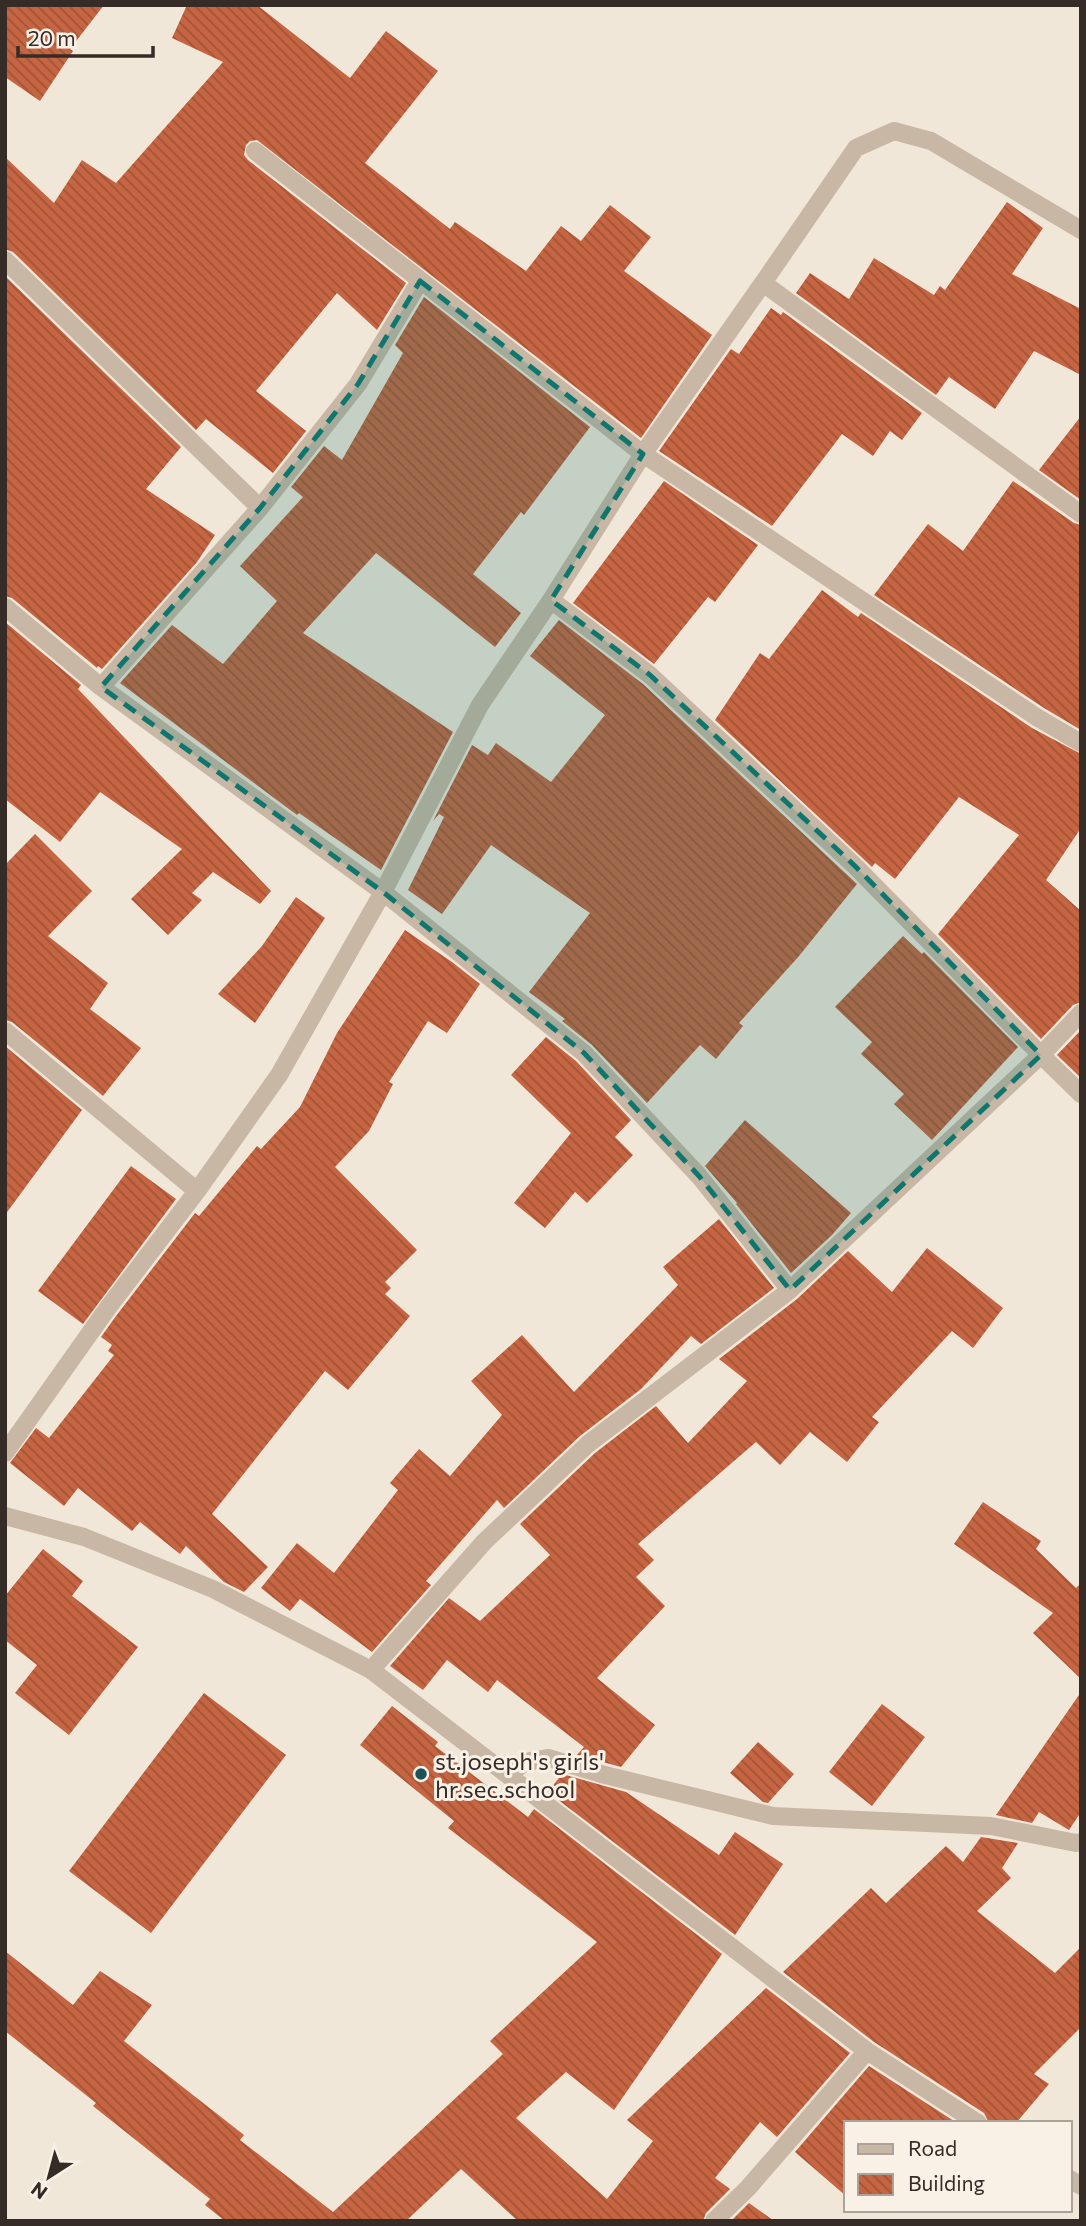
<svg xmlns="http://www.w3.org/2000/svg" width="1086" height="2226" font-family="Commissioner,sans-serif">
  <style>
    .building { fill: url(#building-back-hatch) }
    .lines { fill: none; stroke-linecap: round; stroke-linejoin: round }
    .minor { stroke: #c9b7a5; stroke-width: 18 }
    .marked { fill: #0f766e; fill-opacity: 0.2; stroke: #0f766e; stroke-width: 5; stroke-dasharray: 14 9; stroke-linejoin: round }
    .poi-dot { fill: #1c5257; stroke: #f9f1e6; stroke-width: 2.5 }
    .labels { text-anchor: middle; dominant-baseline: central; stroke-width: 6; stroke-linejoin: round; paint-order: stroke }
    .poi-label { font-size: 24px; fill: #352b27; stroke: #f9f1e6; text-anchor: start }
  </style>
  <defs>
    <pattern id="building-back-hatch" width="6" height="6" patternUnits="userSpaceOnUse" patternTransform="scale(1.75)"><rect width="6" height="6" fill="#c66542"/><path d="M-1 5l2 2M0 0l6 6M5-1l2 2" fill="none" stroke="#a25337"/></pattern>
  </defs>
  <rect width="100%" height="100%" fill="#f1e7d9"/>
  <!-- building -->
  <path class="building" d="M5,5H104L70,49L73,51L40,101L5,77Z
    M187,5H257L350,78L386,31L438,71L365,163L450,229L455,222L526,271L561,226L581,241L610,205L651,237L624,271L712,335L641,438L257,140L250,141L246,145L244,155L248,160L406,283L377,330L337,293L256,391L306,431L273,473L206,419L196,430L13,252L5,249V157L54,203L82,160L116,183L223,62L172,38Z
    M1007,202L1043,228L1012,274L1081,309V375L1034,351L995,409L949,377L936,395L796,293L810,273L849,299L874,258L934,295L940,286L945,290Z
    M5,276L181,447L146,489L215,535L197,562L102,669L98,666L97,668L12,598L5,596Z
    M424,297L590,427L524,515L521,512L473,574L521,613L495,647L376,553L303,633L453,732L381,870L299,813L297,815L120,683L172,625L223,664L277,601L240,566L303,497L291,487L324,446L342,460L403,353L395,345Z
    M771,308L781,315L783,312L922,413L902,440L890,431L873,456L842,434L772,526L659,451L731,349L739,354Z
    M1081,416V500L1039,470Z
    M664,481L758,545L715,602L708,597L654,664L573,603Z
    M1013,481L1074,523L1081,525V730L1044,708L874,595L928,524L963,551Z
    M822,590L858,617L861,613L1032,728L1081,754V828L1046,880L1081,911V1002L1073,1005L1041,1039L938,934L1019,835L959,797L895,879L875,863L872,867L715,720L760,653L769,659Z
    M559,620L643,684L857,884L799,956L739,1023L743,1026L716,1059L700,1045L647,1103L592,1045L562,1021L565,1019L529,992L590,913L491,845L442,914L408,890L444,817L439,814L433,821L472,745L488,755L496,743L551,782L605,715L530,656Z
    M5,622L81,685L78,689L271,891L260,904L213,872L192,893L202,900L168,935L131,899L182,849L100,792L60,842L5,799Z
    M35,834L92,891L48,936L108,983L90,1009L141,1048L103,1096L12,1022L5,1020V865Z
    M296,897L325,918L255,1023L218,994L262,946Z
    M405,930L452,962L480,984L447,1033L428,1021L389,1082L393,1084L369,1131L335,1167L417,1250L385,1282L391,1288L385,1294L410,1316L348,1390L325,1371L212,1514L268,1567L244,1592L224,1582L186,1546L180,1554L140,1522L132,1531L78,1488L64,1506L10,1463L36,1428L49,1438L114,1355L108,1351L112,1345L101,1337L116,1316L195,1213L199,1216L257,1146L261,1149L300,1107L337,1033Z
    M903,936L922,954L924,952L1018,1047L932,1140L894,1104L904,1094L861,1054L872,1042L835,1007Z
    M1081,1030V1078L1057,1055Z
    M546,1037L576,1061L631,1120L615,1137L633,1155L587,1203L575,1192L545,1228L514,1203L571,1133L511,1075Z
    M5,1046L82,1110L5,1215Z
    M745,1120L851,1213L832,1235L791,1273L736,1204L737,1203L705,1166Z
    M131,1166L176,1199L83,1324L38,1291Z
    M719,1219L774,1288L701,1344L691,1336L641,1389L580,1436L504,1508L497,1500L426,1581L431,1585L372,1652L300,1599L290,1611L261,1588L297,1543L334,1573L398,1490L390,1483L419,1449L450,1476L502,1415L471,1381L522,1335L574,1392L678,1285L663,1267Z
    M927,1248L1003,1308L973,1348L952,1331L872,1417L879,1422L847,1462L810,1432L780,1465L756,1442L638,1544L654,1560L636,1577L665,1606L597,1678L655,1725L621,1767L577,1755L584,1747L497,1680L488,1692L447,1660L423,1690L390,1666L449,1598L480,1621L550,1555L520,1524L595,1453L656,1406L688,1443L747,1381L719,1359L797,1299L848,1251L892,1292Z
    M983,1502L1041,1541L1036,1549L1076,1588L1081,1583V1679L1033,1633L1053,1613L954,1544Z
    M43,1549L83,1581L72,1596L138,1647L69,1735L15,1693L37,1665L5,1640V1596Z
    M1081,1692V1812L1069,1830L1039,1812L1032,1823L996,1815Z
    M204,1693L286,1755L151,1933L69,1871Z
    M882,1704L925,1737L872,1806L829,1772Z
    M392,1706L438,1742L435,1746L528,1817L534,1809L722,1954L614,2110L566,2072L516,2118L607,2199L653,2141L627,2120L766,1988L850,2053L777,2137L760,2122L715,2178L730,2189L706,2213L703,2221H518L461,2169L406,2221H225L205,2205L210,2199L93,2106L96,2103L5,2031V1951L73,2005L100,1971L152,2005L124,2041L244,2135L240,2140L333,2212L503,2054L490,2041L597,1942L448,1828L454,1821L360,1745Z
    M758,1742L794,1774L768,1803L763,1802L730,1773Z
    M562,1774L626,1792L719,1855L735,1832L783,1864L735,1935L548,1792Z
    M981,1837L1018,1843L1002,1868L1011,1878L977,1911L1055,1973L1081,1947V2027L1034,2074L1049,2084L1016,2123H989L984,2113L874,2042L783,1972L871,1888L886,1903L946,1846L963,1862Z
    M869,2066L957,2123H846V2196L795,2152Z
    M749,2203L774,2221H731Z"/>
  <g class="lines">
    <!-- minor -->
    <path class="minor" d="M255,151L643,454L1038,718L1081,743
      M1081,230L931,141L894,131L856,148L763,283L1081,514
      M5,260L260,508
      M551,600L650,675L855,866L1041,1055L1081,1013
      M5,607L101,687L383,892L584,1053L699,1176L790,1290
      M101,687L260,508L358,384L420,281
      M5,1031L197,1191
      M5,1453L107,1309L197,1191L279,1075L383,892L480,705L551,600L643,454L763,283
      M5,1516L84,1537L213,1589L371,1670L867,2051L978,2123
      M371,1670L484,1542L588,1444L790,1290L1041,1055L1081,1094
      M509,1775L525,1762L549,1758L601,1774L773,1816L991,1826L1076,1843L1081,1842
      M1070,2179L1081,2186
      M714,2221L748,2188L867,2051"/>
  </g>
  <!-- marked area -->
  <path class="marked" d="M420,281L643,454L551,600L650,675L855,866L1041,1055L790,1290L699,1176L584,1053L383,892L101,687L260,508L358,384Z"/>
  <!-- markers -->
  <circle class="poi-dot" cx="421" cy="1774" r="7"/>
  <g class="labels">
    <!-- poi labels -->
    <g class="poi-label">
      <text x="435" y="1760">st.joseph's girls'<tspan x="435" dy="28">hr.sec.school</tspan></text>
    </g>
  </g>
  <!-- border -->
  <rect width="1086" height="2226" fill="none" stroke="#352b27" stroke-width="14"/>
  <!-- legend -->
  <rect x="844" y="2121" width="228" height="91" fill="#f9f1e6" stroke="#aba29a" stroke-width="2"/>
  <rect x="858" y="2144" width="35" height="10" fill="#c9b7a5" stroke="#aba29a" stroke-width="2"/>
  <text x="908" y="2156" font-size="21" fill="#352b27">Road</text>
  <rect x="858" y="2174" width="35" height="21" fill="url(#building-back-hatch)" stroke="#aba29a" stroke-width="2"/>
  <text x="908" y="2191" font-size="21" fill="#352b27">Building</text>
  <!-- north arrow -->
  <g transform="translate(49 2177) rotate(216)" stroke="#f9f1e6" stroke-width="5" paint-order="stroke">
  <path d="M0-5L12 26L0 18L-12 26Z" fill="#352b27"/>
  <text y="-10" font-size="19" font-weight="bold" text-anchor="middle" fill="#352b27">N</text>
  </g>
  <!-- scale -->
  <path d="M18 46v10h135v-10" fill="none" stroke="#352b27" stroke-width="3.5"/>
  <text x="28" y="46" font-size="21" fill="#352b27" stroke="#f9f1e6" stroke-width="5" paint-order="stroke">20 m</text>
</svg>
